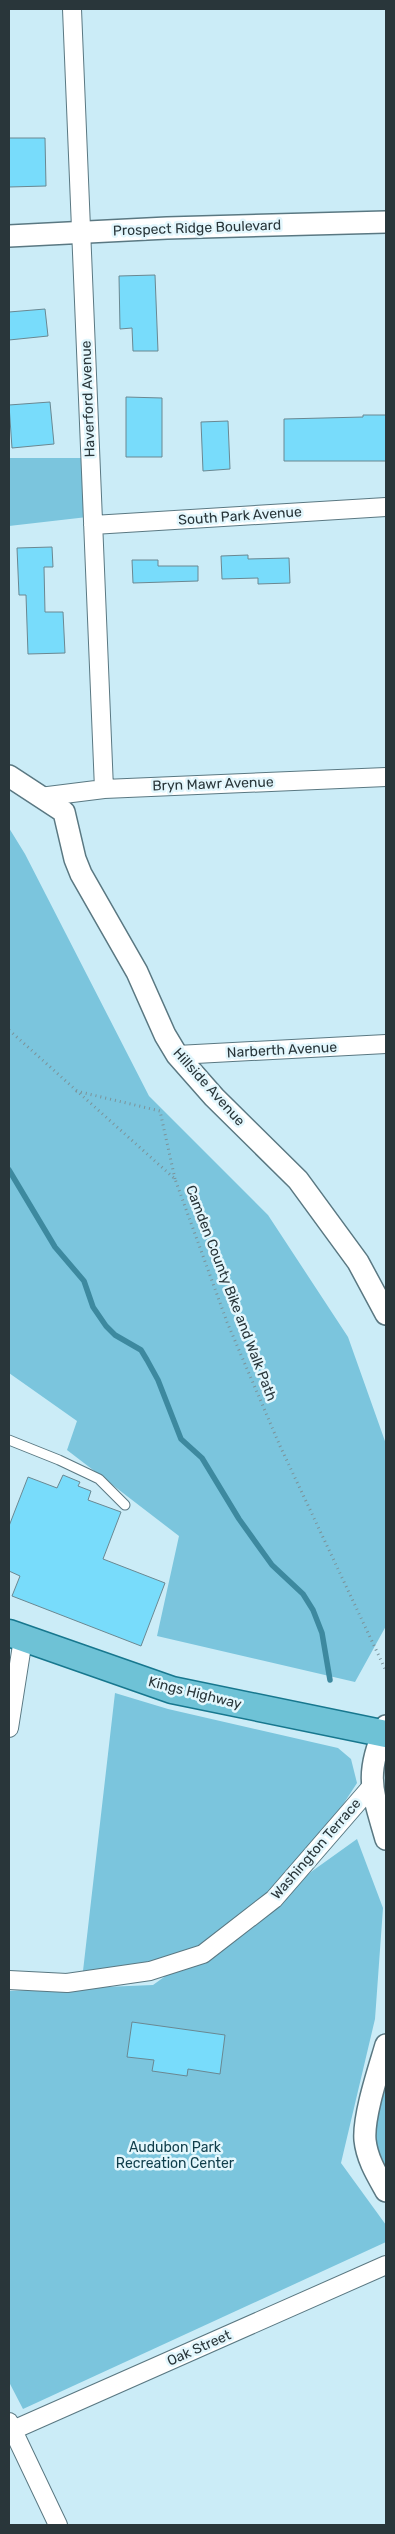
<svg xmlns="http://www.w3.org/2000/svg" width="395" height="2534" font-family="Rubik,sans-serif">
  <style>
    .green { fill: #7bc5dd }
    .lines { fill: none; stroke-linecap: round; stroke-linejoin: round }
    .stream { stroke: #3d899f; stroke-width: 5.5 }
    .building { fill: #78dcfb; stroke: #6a8892 }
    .service-casing { stroke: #5a7882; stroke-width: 11 }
    .minor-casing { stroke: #5a7882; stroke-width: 20 }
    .tertiary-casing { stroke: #5a7882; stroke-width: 24 }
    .primary-casing { stroke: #17778e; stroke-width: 29 }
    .path { stroke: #7b939a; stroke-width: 3; stroke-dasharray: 1 4; stroke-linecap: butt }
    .service { stroke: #fff; stroke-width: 9 }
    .minor { stroke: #fff; stroke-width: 18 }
    .tertiary { stroke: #fff; stroke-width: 21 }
    .primary { stroke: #6ec2d6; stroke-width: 26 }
    .labels { text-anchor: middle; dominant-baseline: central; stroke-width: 5; stroke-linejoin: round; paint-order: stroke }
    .street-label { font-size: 14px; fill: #29363a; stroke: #e3f7fd }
    .park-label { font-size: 14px; fill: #103e4b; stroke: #e3f7fd }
  </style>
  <rect width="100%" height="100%" fill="#cbecf7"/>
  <!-- green -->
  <path class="green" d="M9,458H93L96,516L9,526Z
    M9,828L25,854L149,1096L268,1215L348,1337L386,1444V1626L355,1682L157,1636L179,1536L67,1450L77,1421L9,1373Z
    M115,1693L168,1709L338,1748L351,1759L357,1783L327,1829L272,1892L198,1946L147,1965L83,1971Z
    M357,1839L383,1908L375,2019L341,2163L386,2225V2242L23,2409L9,2382V1991L153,1985Z
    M386,2059V2177L370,2138Z"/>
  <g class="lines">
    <!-- stream -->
    <path class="stream" d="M9,1170L55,1247L84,1281L93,1307L106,1326L115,1335L141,1350L147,1360L158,1380L181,1439L202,1458L239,1519L272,1565L303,1594L313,1610L322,1633L330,1680"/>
  </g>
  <!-- building -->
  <path class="building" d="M9,138H45L46,186L9,187Z
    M155,275L158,351H133L132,328L120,329L119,276Z
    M45,309L48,336L9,340V312Z
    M126,397L162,398V457H126Z
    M50,402L54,444L12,448L9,405Z
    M363,415H386V461H284V419L363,417Z
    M228,421L230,469L203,471L201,422Z
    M52,547L53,567H44L45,612H63L65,653L28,654L26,595H19L17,548Z
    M248,555V559L289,558L290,583L258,584V578L222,579L221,556Z
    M132,560H158V566H198V581L133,583Z
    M63,1475L80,1482L78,1486L91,1491L88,1500L121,1512L103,1559L165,1583L141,1646L12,1596L20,1576L9,1571V1526L28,1477L57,1488Z
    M132,2022L225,2035L220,2074L188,2069L187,2076L152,2071L154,2060L127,2057Z"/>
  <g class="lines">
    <defs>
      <path id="service" d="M9,1440L59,1460L99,1479L125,1505"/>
      <path id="minor" d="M72,9L104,789
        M93,525L386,507
        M40,797L104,789L386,777
        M177,1055L386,1044
        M9,1728L23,1639
        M9,1980L67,1983L150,1971L203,1954L274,1899L371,1787
        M9,2422L58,2525
        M13,2430L386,2265"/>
      <path id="tertiary" d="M9,236L167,228L386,222
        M9,776L64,812L75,859L81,874L137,972L165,1035L177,1055L214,1097L298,1180L358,1262L386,1314
        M386,1726C364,1775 372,1790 386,1839
        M386,2045C379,2069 363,2116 365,2140C367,2159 377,2175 386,2191"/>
      <path id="primary" d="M9,1633L172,1690L386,1734"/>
    </defs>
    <!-- service casing -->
    <use href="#service" class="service-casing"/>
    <!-- minor casing -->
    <use href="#minor" class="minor-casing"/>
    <!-- tertiary casing -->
    <use href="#tertiary" class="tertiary-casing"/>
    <!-- primary casing -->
    <use href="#primary" class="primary-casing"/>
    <!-- path -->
    <path class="path" d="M9,1030L175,1179L227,1322L280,1446L386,1671
      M76,1091L160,1111L175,1179"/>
    <!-- service -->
    <use href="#service" class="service"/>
    <!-- minor -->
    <use href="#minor" class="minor"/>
    <!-- tertiary -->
    <use href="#tertiary" class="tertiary"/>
    <!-- primary -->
    <use href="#primary" class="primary"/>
  </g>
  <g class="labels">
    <!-- street labels -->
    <g class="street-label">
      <text transform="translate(197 228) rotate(-2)">Prospect Ridge Boulevard</text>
      <text transform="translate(88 399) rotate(-92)">Haverford Avenue</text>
      <text transform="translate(240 516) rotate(-4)">South Park Avenue</text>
      <text transform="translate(213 784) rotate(-2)">Bryn Mawr Avenue</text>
      <text transform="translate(282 1050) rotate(-3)">Narberth Avenue</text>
      <text transform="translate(209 1087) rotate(48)">Hillside Avenue</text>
      <text transform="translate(231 1293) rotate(69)">Camden County Bike and Walk Path</text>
      <text transform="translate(195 1693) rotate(14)">Kings Highway</text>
      <text transform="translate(316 1849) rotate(-49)">Washington Terrace</text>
      <text transform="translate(199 2348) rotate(-24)">Oak Street</text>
    </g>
    <!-- park labels -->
    <g class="park-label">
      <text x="175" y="2147">Audubon Park<tspan x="175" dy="16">Recreation Center</tspan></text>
    </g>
  </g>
  <!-- border -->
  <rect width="395" height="2534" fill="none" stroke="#29363a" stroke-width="20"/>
</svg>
